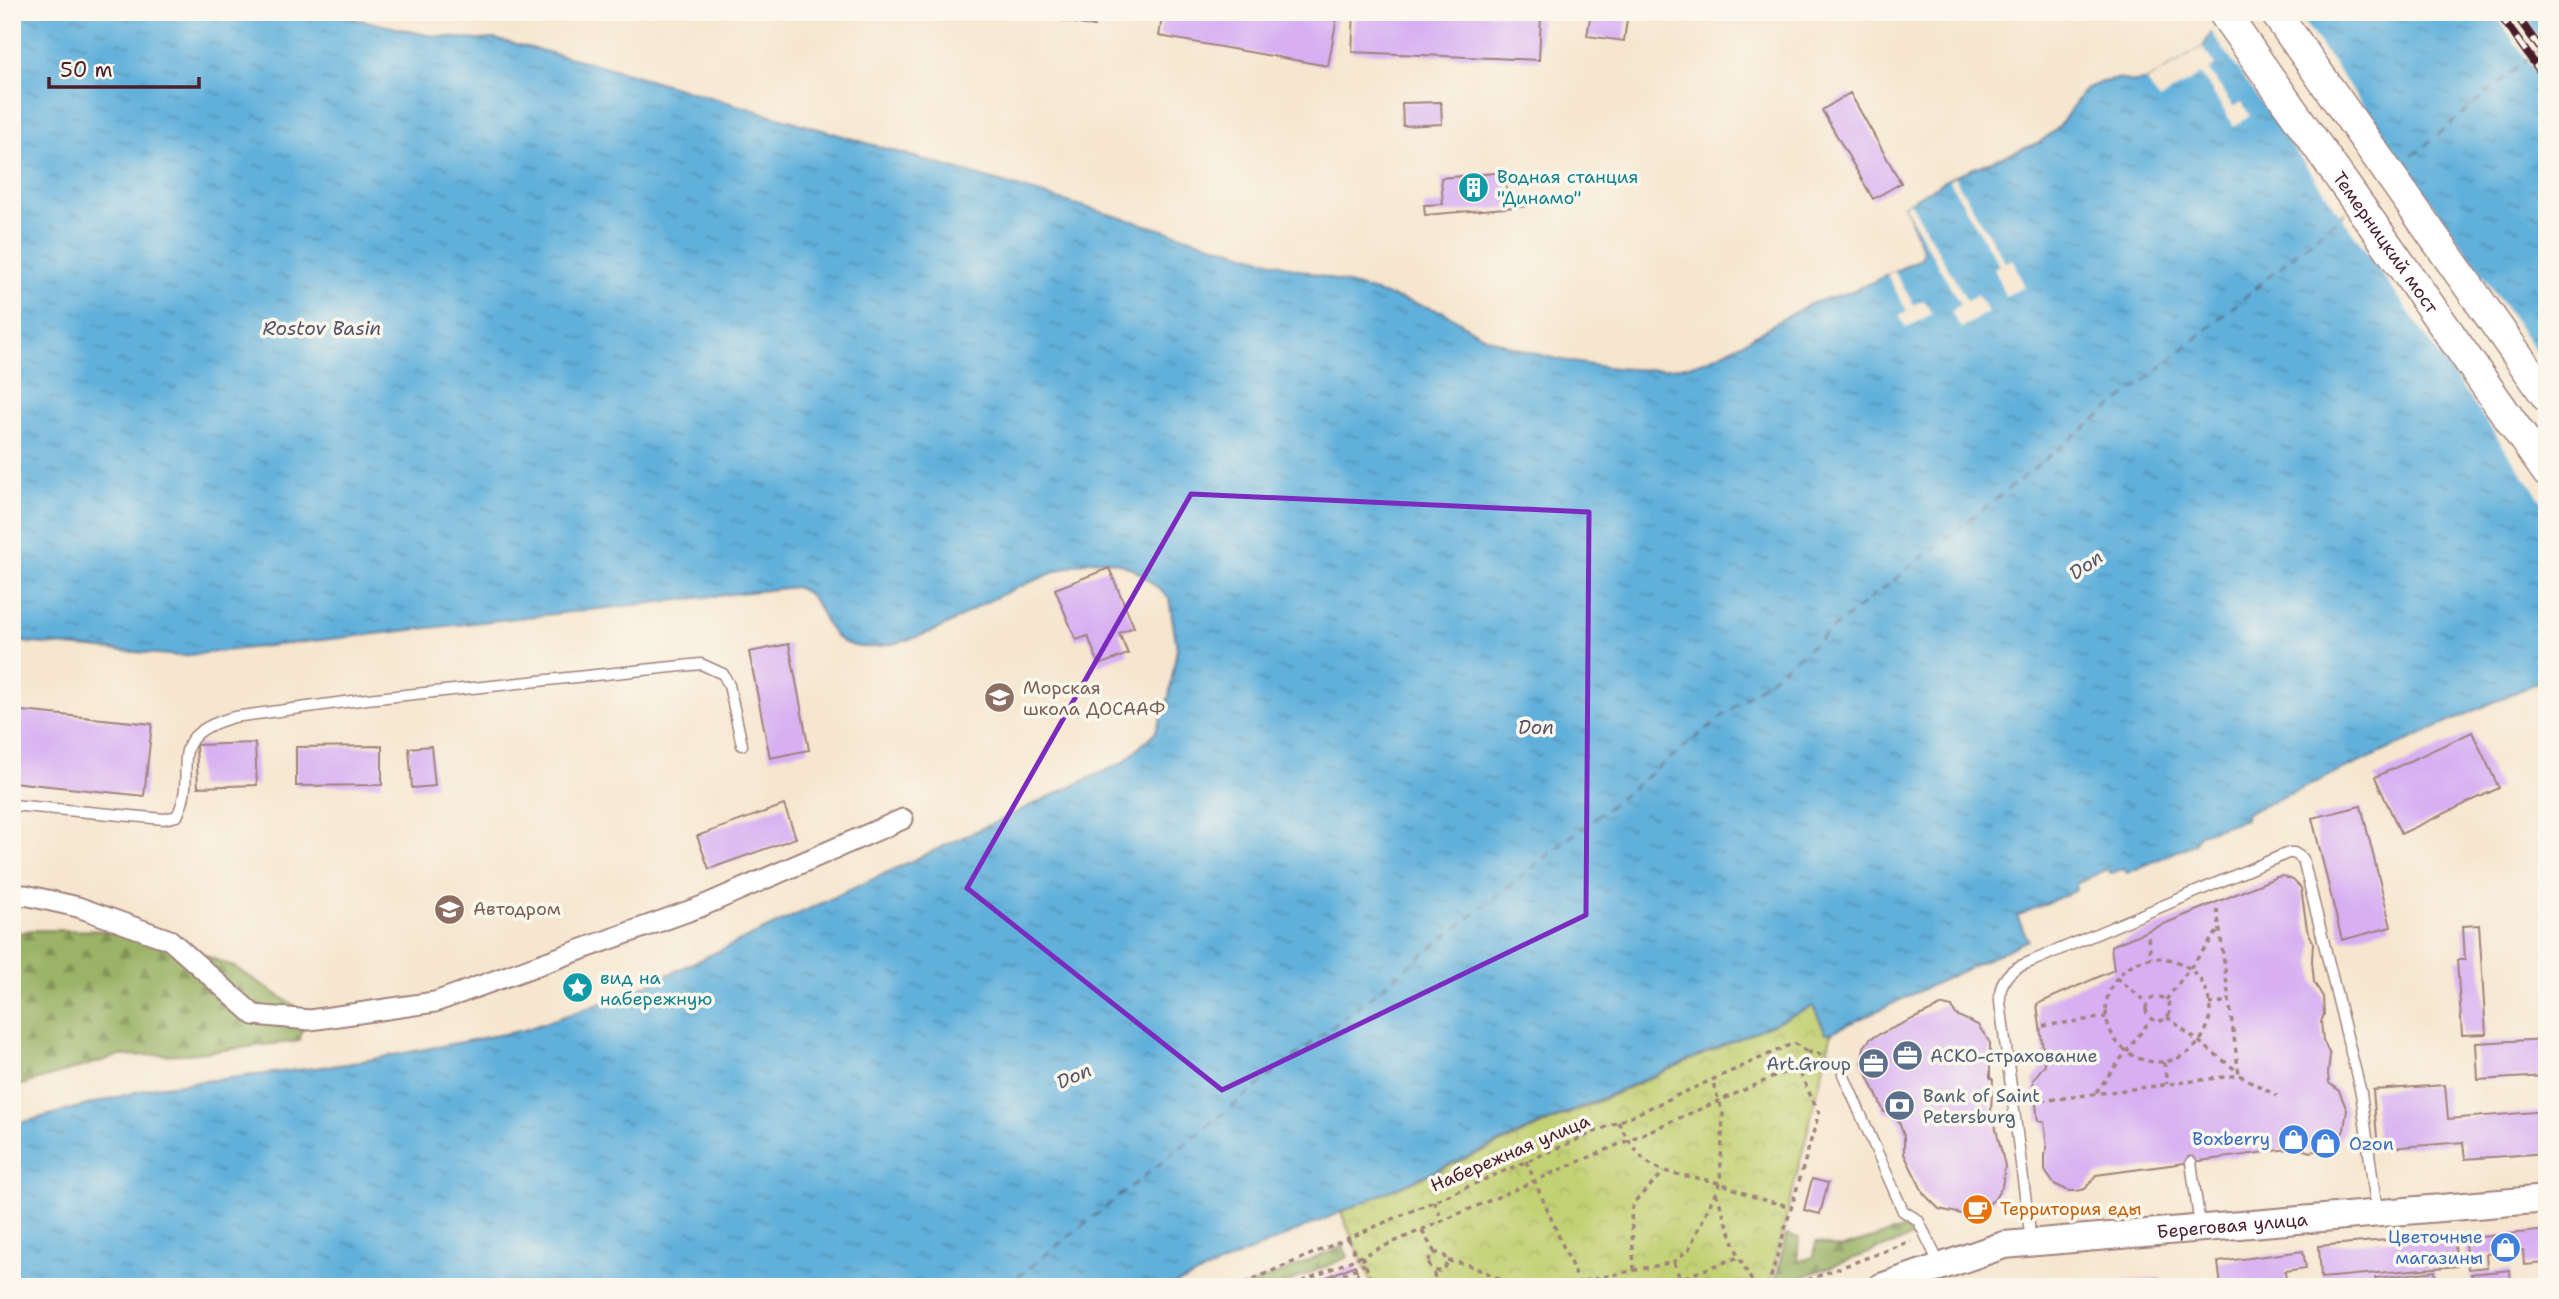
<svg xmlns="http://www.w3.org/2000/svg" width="2559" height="1299" font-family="'Shantell Sans',sans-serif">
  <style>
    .forest { fill: url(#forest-firs); stroke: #726948; stroke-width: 2 }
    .park { fill: url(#park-crowns); stroke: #867850; stroke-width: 2 }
    .water { fill: url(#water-ripples); stroke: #556883; stroke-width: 2 }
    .pier { fill: #f6e6cf }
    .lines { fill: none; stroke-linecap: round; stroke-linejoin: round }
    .ferry { stroke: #525269; stroke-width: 2; stroke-dasharray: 9 7; stroke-linecap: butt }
    .building { fill: #d7aff2 }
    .lane-casing { stroke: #a0827d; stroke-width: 13 }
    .street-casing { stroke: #a0827d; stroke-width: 23 }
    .secondary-casing { stroke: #a0827d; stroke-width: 30 }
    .primary-casing { stroke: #a0827d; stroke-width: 33 }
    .path { stroke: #a0827d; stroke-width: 3.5; stroke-dasharray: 5 5; stroke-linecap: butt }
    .lane { stroke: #fff; stroke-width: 10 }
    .street { stroke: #fff; stroke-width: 19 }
    .secondary { stroke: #fff; stroke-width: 26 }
    .primary { stroke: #fff; stroke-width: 30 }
    .rail-casing { stroke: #4a1f2b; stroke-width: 8 }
    .rail { stroke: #fbf7ec; stroke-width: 5; stroke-dasharray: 16; stroke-linecap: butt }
    .marked { fill: none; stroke: #7b2cbf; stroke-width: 5; stroke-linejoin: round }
    .labels { text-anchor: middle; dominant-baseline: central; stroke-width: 7; stroke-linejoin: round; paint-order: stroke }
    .culture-label { font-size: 18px; fill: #0d838f; stroke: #fbf7ec; text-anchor: start }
    .street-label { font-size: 18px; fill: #4a1f2b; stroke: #fbf7ec }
    .education-label { font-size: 18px; fill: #785e54; stroke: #fbf7ec; text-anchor: start }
    .service-label { font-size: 18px; fill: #4e5e75; stroke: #fbf7ec; text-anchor: start }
    .shop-label { font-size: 18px; fill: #366cbe; stroke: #fbf7ec; text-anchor: end }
    .food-label { font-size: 18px; fill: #c56008; stroke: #fbf7ec; text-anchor: start }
    .water-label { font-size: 19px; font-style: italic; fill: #525269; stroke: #fbf7ec }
  </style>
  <defs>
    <pattern id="forest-firs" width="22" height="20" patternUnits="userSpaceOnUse" patternTransform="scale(1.75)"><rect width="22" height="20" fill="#9ab366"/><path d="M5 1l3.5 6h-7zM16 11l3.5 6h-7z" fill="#809154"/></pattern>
    <pattern id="park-crowns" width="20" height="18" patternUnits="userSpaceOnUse" patternTransform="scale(1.75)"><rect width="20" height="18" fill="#c3d174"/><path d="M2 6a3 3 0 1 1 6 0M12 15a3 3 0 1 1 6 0" fill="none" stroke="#a9b365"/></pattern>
    <pattern id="water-ripples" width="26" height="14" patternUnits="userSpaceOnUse" patternTransform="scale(1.75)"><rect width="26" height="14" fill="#60b0db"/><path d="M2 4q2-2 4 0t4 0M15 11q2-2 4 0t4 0" fill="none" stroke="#518fb2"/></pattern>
  </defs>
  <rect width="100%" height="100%" fill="#fbf7ec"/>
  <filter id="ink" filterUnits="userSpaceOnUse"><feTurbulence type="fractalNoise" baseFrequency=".0143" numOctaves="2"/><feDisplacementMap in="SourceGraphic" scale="14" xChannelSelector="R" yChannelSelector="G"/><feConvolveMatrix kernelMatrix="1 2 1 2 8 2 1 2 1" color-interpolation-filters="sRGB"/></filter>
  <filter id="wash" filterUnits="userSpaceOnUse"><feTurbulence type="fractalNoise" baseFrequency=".00686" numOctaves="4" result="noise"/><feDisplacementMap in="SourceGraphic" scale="28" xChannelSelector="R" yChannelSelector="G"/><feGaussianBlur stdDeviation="1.57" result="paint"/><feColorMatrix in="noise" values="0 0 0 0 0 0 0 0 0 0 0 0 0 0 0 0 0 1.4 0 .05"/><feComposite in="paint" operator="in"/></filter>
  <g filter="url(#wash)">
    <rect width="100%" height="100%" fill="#f6e6cf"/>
    <!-- forest -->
    <path class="forest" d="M31,930L145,931L236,968L307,1014L299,1041L188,1054L118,1056L12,1088V935Z
      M1906,1228L1913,1237L1774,1287L1786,1235L1799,1238L1797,1262L1814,1257L1816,1242L1840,1248Z
      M1343,1246L1348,1257L1277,1287H1246Z"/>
    <!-- park -->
    <path class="park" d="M1813,1005L1826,1033L1832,1032L1769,1287H1373L1341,1212L1604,1099Z"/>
    <!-- water -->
    <path class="water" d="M12,12H326L427,35L478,40L495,39L600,65L1444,312C1458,320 1471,331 1486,337C1541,360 1647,382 1704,361C1742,347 1774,321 1811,304C1824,298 1839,296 1852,291C1873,283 1894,271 1915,262L1922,257L1923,250L1904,205L1954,176L2040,142L2058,128L2085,89L2102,82L2117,79L2135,82L2147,81L2203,47L2218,22L2233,12H2547V678L2245,814V819L2200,834L2194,844L2127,873L2124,868L2110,874L2107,869L2076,884V890L2017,916L2028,940L1832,1032L1826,1033L1813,1006L1169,1287H12V1125L155,1087L347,1064L524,1030L620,997L1124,762L1155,733L1169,696L1177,648L1169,598C1154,585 1140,570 1121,564C1094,554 1070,566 1045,576C1022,586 999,595 977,607C969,611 962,617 954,621C932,633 888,649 862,647C817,644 830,598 795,587L180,656L12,641Z"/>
    <!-- pier -->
    <path class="pier" d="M2227,12H2297L2547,367V508L2210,30L2216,20Z
      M2493,12H2520L2547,50V87Z
      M2203,47L2215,66L2209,70L2233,107L2242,102L2250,116L2234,126L2201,74L2159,100L2147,81Z
      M1954,176L2005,262L2012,259L2025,287L2005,296L1994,268L1999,265L1949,180Z
      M1910,202L1967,301L1977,295L1988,312L1961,328L1951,312L1960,304L1904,205Z
      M1894,271L1914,305L1924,300L1932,314L1906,328L1899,315L1907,311L1887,275Z"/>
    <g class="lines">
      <!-- ferry -->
      <path class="ferry" d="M2400,166L2547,43
        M2368,193L2380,183
        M1005,1287L2173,358L2345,212"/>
    </g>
    <g id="blocks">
      <!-- building -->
      <path class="building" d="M1022,12H1097L1094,27Z
        M1163,12H1338L1328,66L1159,36Z
        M1354,12H1465L1541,16L1539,60L1352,52Z
        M1591,12H1628L1624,41L1587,36Z
        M1850,93L1901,183L1873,199L1822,110Z
        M1441,102L1442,124L1403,126L1402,103Z
        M1505,172L1507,197L1527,196L1528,206L1425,215L1424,205L1443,204L1441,178Z
        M1109,568L1134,627L1119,633L1128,654L1099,665L1088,636L1076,640L1055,589Z
        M789,644L809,750L770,758L749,652Z
        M12,710L152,724L144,796L12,782Z
        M2472,732L2499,788L2401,834L2375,777Z
        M255,743L257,785L198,787L196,745Z
        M382,746V785L296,786V747Z
        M431,746L435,786L412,788L409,748Z
        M784,805L796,838L709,869L697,836Z
        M2361,806L2391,927L2342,940L2312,818Z
        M2283,876L2293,880L2301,888L2307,929L2313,942L2312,961L2314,982L2323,997L2324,1014L2321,1022L2323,1040L2330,1055L2328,1074L2329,1083L2339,1091L2347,1110L2344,1130L2339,1139L2331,1146L2311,1152L2296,1148L2096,1175L2085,1189L2077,1191H2069L2054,1184L2045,1171V1155L2047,1148L2044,1121H2038L2033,1080L2045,1064L2037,1004L2114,970L2111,946L2277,877Z
        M2479,925L2486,1034L2462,1035L2457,960H2465L2463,926Z
        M1943,1005L1952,1007L1956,1015L1978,1025L1990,1043V1077L1993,1080L1991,1109L2005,1166L2002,1187L1994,1200L1982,1208L1962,1214L1939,1209L1924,1194L1904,1154V1136L1896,1114L1884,1112L1862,1062L1864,1047L1871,1038Z
        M2547,1039V1076L2478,1080L2476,1043Z
        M2445,1085L2448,1119L2547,1111V1153L2465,1159L2463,1142L2378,1149L2373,1090Z
        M1812,1179L1828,1183L1820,1214L1804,1210Z
        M2547,1230V1263L2524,1265L2523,1250L2486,1254L2487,1267L2468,1269L2465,1244L2471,1243V1238Z
        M2454,1234L2457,1266L2321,1278L2319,1246Z
        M2303,1251L2306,1268L2285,1271L2287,1287H2221L2218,1262Z
        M1355,1265L1358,1274L1333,1287H1304Z
        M2510,1270L2511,1284L2473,1287L2471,1274Z
        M2435,1271L2437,1287H2357L2376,1283L2375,1278Z
        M2159,1278L2156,1287H2086V1285Z"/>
    </g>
  </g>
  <g filter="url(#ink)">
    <use href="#blocks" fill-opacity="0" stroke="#a0827d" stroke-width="2"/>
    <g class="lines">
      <defs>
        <path id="lane" d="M12,805L164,819L177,816C201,769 158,738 234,717L367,699L701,664L723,674L729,685L742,745
          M1843,1074L1903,1211L1918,1220L1940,1265
          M2191,1162L2200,1226
          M2031,1241L2000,1002C1999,987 2004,975 2018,967L2288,853H2294L2303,859L2361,1093L2377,1213"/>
        <path id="street" d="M12,899L25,895L78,907L170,940L254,1015L310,1020L435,1002L700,907L903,819"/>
        <g id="secondary">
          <path id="s1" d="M1881,1287L2004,1245L2547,1199"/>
        </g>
        <g id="primary">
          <path id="s2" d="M2223,12L2547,472"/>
          <path d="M2275,12L2547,397"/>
        </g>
      </defs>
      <!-- lane casing -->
      <use href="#lane" class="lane-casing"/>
      <!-- street casing -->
      <use href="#street" class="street-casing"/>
      <!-- secondary casing -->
      <use href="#secondary" class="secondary-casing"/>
      <!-- primary casing -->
      <use href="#primary" class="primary-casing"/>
      <!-- path -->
      <path class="path" d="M2217,909L2239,1075
        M2148,937L2151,958
        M2106 1010a52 52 0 1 1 104 0a52 52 0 1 1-104 0Z
        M2116,978L2147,1002
        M2146 1009a12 12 0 1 1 24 0a12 12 0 1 1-24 0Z
        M2166,1000L2220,928
        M2209,1004L2229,1001
        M2167,1017L2237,1071
        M2043,1026L2106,1017
        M1807,1052L1818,1053L1833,1065
        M2164,1062L2167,1084
        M2096,1092L2151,1019
        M2041,1101L2239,1075L2277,1096
        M1618,1122C1650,1181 1662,1168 1719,1183C1730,1186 1739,1192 1750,1195C1763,1201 1778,1203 1792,1207
        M1526,1161L1581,1287
        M1716,1193L1739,1257L1755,1287
        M1434,1201L1443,1222
        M1422,1231L1435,1253
        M1348,1239L1357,1258
        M1429 1262a9 9 0 1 1 18 0a9 9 0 1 1-18 0Z
        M1362,1256L1374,1287
        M1448,1261L1466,1264L1519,1287
        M1674,1262L1683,1287
        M1634,1270L1631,1211L1635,1201L1664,1172
        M1235,1287L1618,1122L1794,1043L1807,1052L1808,1057L1797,1067L1290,1287
        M1316,1287L1365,1264
        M1431,1287L1435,1280L1433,1270
        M1555,1287L1674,1262L1689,1249L1720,1183L1723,1114L1712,1080
        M1657,1287L1739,1257
        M1768,1287L1819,1113L1797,1067
        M1789,1287L1911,1241"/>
      <!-- lane -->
      <use href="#lane" class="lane"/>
      <!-- street -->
      <use href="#street" class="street"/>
      <!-- secondary -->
      <use href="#secondary" class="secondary"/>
      <!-- primary -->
      <use href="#primary" class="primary"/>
      <defs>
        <path id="rail" d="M2498,12L2547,81
          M2514,12L2547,58"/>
      </defs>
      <!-- rail casing -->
      <use href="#rail" class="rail-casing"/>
      <!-- rail -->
      <use href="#rail" class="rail"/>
    </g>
  </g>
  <!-- marked area -->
  <path class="marked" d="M1191,494L1589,512L1586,915L1222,1090L967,888Z"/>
  <!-- icons -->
  <defs>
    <symbol id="building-disc" viewBox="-11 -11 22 22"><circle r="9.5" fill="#0f9aa8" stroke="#fbf7ec"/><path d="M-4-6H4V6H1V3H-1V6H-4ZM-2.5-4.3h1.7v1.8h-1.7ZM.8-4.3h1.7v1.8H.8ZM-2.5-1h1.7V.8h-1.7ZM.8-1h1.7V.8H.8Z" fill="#fff"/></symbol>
    <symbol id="school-disc" viewBox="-11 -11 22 22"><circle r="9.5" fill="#8d6e63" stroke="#fbf7ec"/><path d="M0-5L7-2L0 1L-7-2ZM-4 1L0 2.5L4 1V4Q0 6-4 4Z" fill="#fff"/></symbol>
    <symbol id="sight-disc" viewBox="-11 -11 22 22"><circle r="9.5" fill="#0f9aa8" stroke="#fbf7ec"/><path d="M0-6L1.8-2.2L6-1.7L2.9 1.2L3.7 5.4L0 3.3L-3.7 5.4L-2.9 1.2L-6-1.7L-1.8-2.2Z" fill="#fff"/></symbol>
    <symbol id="office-disc" viewBox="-11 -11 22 22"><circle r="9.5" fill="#5c6f8a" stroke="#fbf7ec"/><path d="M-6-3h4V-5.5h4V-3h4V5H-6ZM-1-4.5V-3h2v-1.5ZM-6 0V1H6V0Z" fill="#fff"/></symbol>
    <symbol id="bank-disc" viewBox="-11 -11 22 22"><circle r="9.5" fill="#5c6f8a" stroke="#fbf7ec"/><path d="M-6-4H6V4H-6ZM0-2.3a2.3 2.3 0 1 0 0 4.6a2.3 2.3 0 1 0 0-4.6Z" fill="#fff"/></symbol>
    <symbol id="shop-disc" viewBox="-11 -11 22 22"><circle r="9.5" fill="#3f7fe0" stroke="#fbf7ec"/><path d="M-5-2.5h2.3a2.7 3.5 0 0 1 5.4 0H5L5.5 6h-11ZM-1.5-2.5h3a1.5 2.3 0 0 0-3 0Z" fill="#fff"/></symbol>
    <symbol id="cafe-disc" viewBox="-11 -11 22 22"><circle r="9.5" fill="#e8710a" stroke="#fbf7ec"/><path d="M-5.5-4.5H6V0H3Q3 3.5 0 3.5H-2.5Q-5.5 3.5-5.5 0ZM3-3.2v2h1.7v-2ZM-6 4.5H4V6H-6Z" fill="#fff"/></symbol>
  </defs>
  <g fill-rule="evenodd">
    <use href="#building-disc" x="1456" y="170" width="35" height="35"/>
    <use href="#school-disc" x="982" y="680" width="35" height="35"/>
    <use href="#school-disc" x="432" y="892" width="35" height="35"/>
    <use href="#sight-disc" x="560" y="970" width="35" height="35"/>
    <use href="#office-disc" x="1890" y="1038" width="35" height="35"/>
    <use href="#office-disc" x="1856" y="1046" width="35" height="35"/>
    <use href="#bank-disc" x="1882" y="1088" width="35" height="35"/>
    <use href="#shop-disc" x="2276" y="1122" width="35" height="35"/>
    <use href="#shop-disc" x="2308" y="1126" width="35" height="35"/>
    <use href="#cafe-disc" x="1960" y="1192" width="35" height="35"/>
    <use href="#shop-disc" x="2488" y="1230" width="35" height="35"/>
  </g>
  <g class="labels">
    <!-- culture labels -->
    <g class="culture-label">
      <text x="1497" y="177">Водная станция<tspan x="1497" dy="21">"Динамо"</tspan></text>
      <text x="600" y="978">вид на<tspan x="600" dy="21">набережную</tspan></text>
    </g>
    <!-- street labels -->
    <g class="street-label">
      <text stroke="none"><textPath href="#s2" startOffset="282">Темерницкий мост</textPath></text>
      <text transform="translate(1510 1153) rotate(-23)">Набережная улица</text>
      <text stroke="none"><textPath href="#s1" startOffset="359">Береговая улица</textPath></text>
    </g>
    <!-- education labels -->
    <g class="education-label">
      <text x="1023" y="688">Морская<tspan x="1023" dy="21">школа ДОСААФ</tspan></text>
      <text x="473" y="909">Автодром</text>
    </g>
    <!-- service labels -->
    <g class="service-label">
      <text x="1930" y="1056">АСКО-страхование</text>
      <text x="1851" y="1064" text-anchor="end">Art.Group</text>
      <text x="1923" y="1096">Bank of Saint<tspan x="1923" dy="21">Petersburg</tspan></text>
    </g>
    <!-- shop labels -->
    <g class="shop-label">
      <text x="2270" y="1139">Boxberry</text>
      <text x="2349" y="1144" text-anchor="start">Ozon</text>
      <text x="2483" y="1237">Цветочные<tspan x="2483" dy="21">магазины</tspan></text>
    </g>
    <!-- food labels -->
    <g class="food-label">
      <text x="2000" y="1209">Территория еды</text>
    </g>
    <!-- water labels -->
    <g class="water-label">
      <text x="322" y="328">Rostov Basin</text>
      <text transform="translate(2086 565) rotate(-35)">Don</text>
      <text x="1536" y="727">Don</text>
      <text transform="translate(1074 1076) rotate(-24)">Don</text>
    </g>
  </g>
  <!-- margin -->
  <rect width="2559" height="1299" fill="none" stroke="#fbf7ec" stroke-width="42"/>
  <!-- scale -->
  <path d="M49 77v10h150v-10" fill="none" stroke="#4a1f2b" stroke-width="3.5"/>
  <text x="60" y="77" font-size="21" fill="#4a1f2b" stroke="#fbf7ec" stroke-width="5" paint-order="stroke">50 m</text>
</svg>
